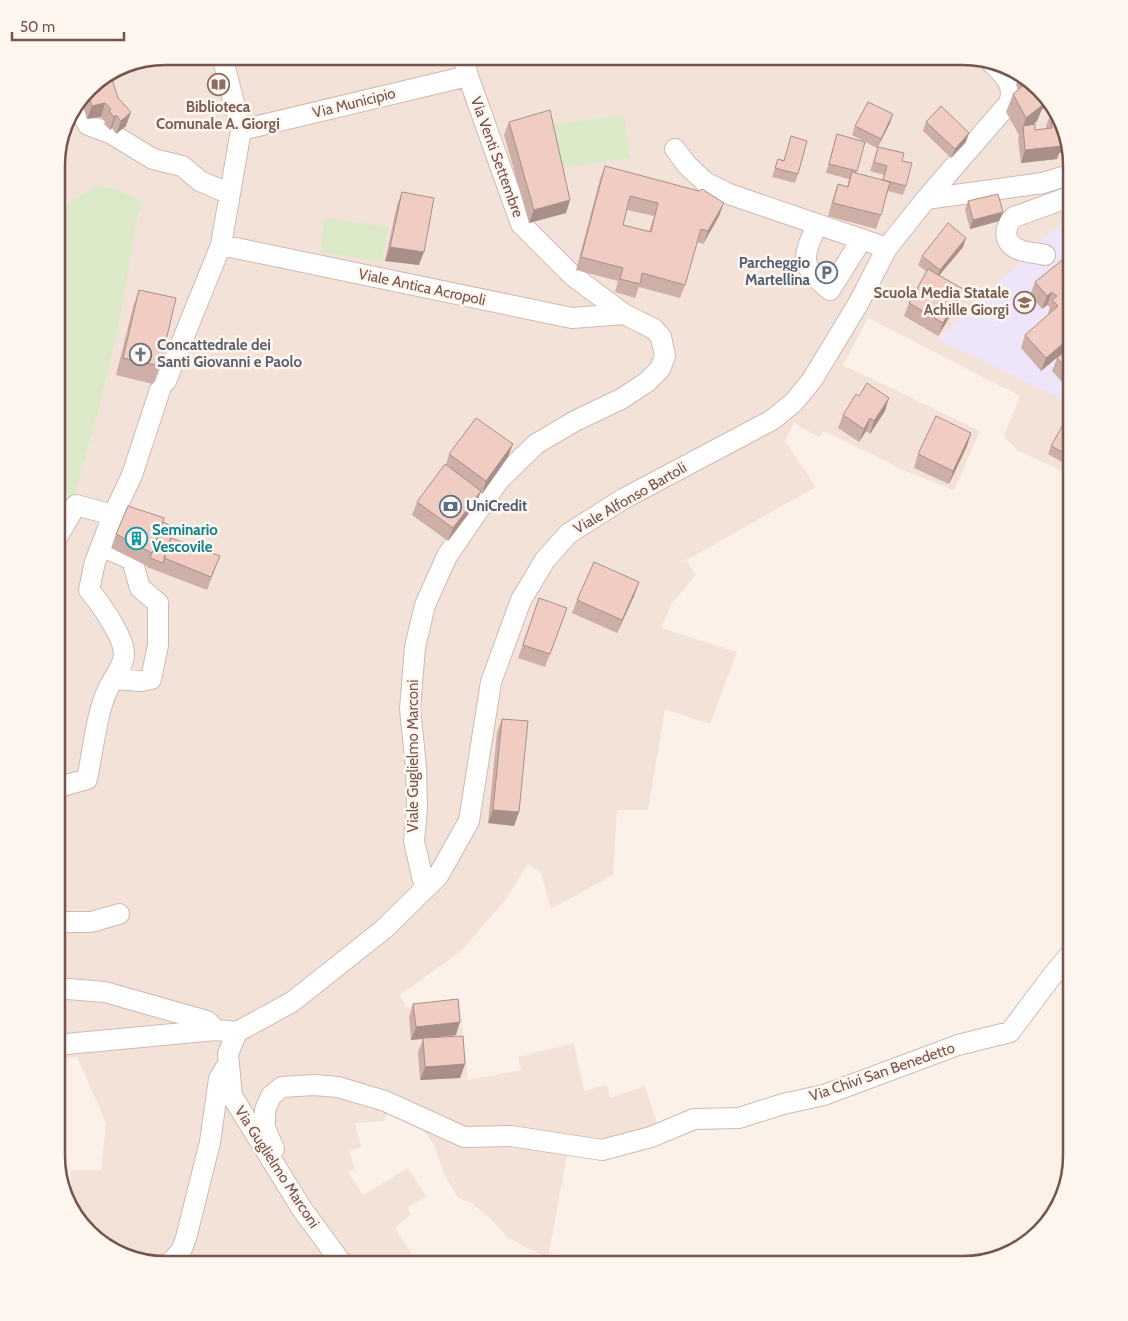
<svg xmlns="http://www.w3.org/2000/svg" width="1128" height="1321" font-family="Cabin,sans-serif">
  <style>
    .residential { fill: #f3e2d8 }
    .education { fill: #eee5f8 }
    .green { fill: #dbe9c8 }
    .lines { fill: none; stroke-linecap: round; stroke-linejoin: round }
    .minor-casing { stroke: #cfbab1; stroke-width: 22 }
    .minor { stroke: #fff; stroke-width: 20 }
    .wall { fill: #ceafa7; fill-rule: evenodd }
    .shaded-wall { fill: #a88f88 }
    .building { fill: #f0ccc2; stroke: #a88f88; fill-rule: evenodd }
    .labels { text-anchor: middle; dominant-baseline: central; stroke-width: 5; stroke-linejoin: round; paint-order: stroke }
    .street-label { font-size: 15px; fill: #75554d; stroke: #fef6ef }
    .education-label { font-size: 15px; font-weight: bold; fill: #785e54; stroke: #fef6ef }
    .service-label { font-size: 15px; font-weight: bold; fill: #4e5e75; stroke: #fef6ef; text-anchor: end }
    .worship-label { font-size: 15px; font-weight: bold; fill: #5b616d; stroke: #fef6ef; text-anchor: start }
    .culture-label { font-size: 15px; font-weight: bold; fill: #0d838f; stroke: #fef6ef; text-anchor: start }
    .rim { fill: none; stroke: #75554d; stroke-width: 2.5 }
  </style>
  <rect width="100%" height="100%" fill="#fbf1e9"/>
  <!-- residential -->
  <path class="residential" d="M165,56H970L1011,68L1049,99L1072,165V476L1017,450L1004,436L1020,396L868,318L843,365L980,431L954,490L901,469L824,431L819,437L794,423L785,441L816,487L686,560L696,575L672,603L661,628L737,652L710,724L665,709L648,810H617L613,875L551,909L541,873L528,864L504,902L460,952L400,995L406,1007L460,1002L468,1080L521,1070L518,1057L574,1043L584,1091L607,1085L610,1098L645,1086L662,1139L568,1150L548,1258L508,1238L489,1217L471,1203L458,1198L444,1174L434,1145L426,1133L387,1112L384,1121L355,1123L361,1147L349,1151L355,1169L348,1172L363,1195L408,1168L426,1196L407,1208L411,1214L395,1228L414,1257L421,1265H165L117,1253L79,1222L70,1198L71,1170H101L106,1123L77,1057L56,1060L57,157L67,117L93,83L124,64Z"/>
  <!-- education -->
  <path class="education" d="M1072,217V404H1071L937,339L1018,264L1034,244Z"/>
  <!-- green -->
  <path class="green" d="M624,115L630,158L560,168L553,125Z
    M97,185L119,190L143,202L138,214L117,333L95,423L74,497L56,494V203L67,205Z
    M325,218L388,227L382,261L320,252Z"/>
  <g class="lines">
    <defs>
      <path id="minor" d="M78,103L88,125L112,134L153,159L182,166L200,181L230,194
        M241,130L468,76
        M675,149L687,165L705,182L729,194L887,248
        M926,199L1043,183L1072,174
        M817,224C802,260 799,264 830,290L862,239
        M221,245L572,318L624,314
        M1045,255C1037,253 1028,253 1020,250C1004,244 1002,229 1014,217L1072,196
        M166,381L221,245L241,130L222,56
        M56,539L76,505L113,515L132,475L160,390
        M101,546L132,560L140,588L158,603V645L151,679L141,681L114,679
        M56,788L87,779C93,752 96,714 108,689C113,678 124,666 124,654C124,637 100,603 89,590L95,562L113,515
        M425,889L414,841L417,808L416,767L410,709L415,647L425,605L447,556L499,480L536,444L575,421L621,399L647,382L660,369L665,356L661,337L654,329L624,314L573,276L521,224L468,76L463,56
        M56,922H91L119,914
        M56,988L105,992L207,1021L216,1030
        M56,1045L216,1030L237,1032
        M274,1149L265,1128V1110L271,1096L282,1087L314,1085L338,1087L385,1101L464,1137L511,1136L602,1150L651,1137L694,1119L739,1118L783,1104L824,1095L958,1045L1010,1032L1052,976L1072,952
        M168,1265L181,1251L186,1238L210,1142L219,1079L226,1067
        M343,1265L302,1209L232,1096L228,1054L237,1032L292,1002L384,929L438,876L469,821L491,682L521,600L545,560L568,534L623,499L772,420L794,402L812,380L858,304L887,248L926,199L1009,103C1016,85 1003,74 991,62"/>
    </defs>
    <!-- minor casing -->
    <use href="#minor" class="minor-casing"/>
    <!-- minor -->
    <use href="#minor" class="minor"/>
  </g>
  <!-- wall -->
  <path class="wall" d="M1020,75L1049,99L1067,150L1066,152L1059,153L1057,159L1021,163L1018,139L1019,135L1006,112L1013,94L1018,90L1016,85ZM1051,105L1053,110L1052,112L1051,113L1046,126V129L1035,130L1033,124L1037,121L1042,109Z
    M93,83L126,126L116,134L112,128L110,130L104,124L105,122L101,117L87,119L81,100Z
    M509,122L566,213L529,223L504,135Z
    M926,122L966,142L951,158L923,131Z
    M890,123L878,147L902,161L906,186L903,195L888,191L881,215L876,229L828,216L833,198L838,184L847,187L849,179L826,173L834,143L837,134L865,142L856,173L882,180L884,175L870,171L878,147L877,148L852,135L855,126Z
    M791,136L798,174L795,183L772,177L778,159L784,160Z
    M605,166L719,216L703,244L697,242L685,285L680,298L639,287L635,298L615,292L618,281L576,270L600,179ZM627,210L654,216L649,232L623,225Z
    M402,192L419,265L385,261L397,205Z
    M968,201L999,221L970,229L965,210Z
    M963,247L939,276L958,303L938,336L904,316L909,303L927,272L918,265L922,256Z
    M1072,252V345L1041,371L1021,348L1025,335L1049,314L1048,313L1050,307L1047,305L1042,309L1030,295L1035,282Z
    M139,290L160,366L153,384L116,375L133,307Z
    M1072,345V393L1052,371L1057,358Z
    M885,411L870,434L866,431L859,442L838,428L843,415Z
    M1072,427V468L1048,454L1051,446Z
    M971,433L967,446L949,484L914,468L918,454Z
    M449,454L508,457L482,494L480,493L476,504L448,541L412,515L417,502L446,465Z
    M163,522L169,542L220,556L207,590L147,567V566L111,548L116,534Z
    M639,582L634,596L617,633L572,613L577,600Z
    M539,598L567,608L545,667L518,658Z
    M502,719L519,812L514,826L488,823L497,732Z
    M413,1004L456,1035L438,1037L465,1064L460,1078L420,1080L418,1052L423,1039L411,1040L409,1017Z"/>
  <!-- shaded-wall -->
  <path class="shaded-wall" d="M1043,94L1049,99L1051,104V105L1042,109L1037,121L1024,132L1023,127L1026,118L1040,95Z
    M105,103L101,117L87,119L92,106Z
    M131,112L126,126L116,134L121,121Z
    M893,114L890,123L877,148L881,139Z
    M116,115L112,128L110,130L114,117Z
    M969,133L966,142L951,158L955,149Z
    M1063,140L1067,150L1066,152L1059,153L1057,159L1021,163L1025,150Z
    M570,200L566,213L529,223L534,210Z
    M724,203L719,216L703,244L708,231Z
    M1003,212L999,221L970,229L973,220Z
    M966,238L963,247L936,279L940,270Z
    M390,247L424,252L419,265L385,261Z
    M963,289L958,303L938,336L943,323Z
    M1052,292L1047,305L1042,309L1047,296Z
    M1072,336V345L1041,371L1046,358Z
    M889,398L885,411L870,434L874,421Z
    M870,418L866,431L859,442L864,429Z
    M971,433L967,446L949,484L953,471Z
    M513,444L508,457L482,494L486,481Z
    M481,491L476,504L448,541L453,528Z
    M639,582L634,596L617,633L622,620Z
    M493,810L519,812L514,826L488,823Z
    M460,1022L456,1035L411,1040L416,1027Z
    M465,1064L460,1078L420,1080L425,1067Z"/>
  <!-- building -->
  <path class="building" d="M110,73L118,98L131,112L121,121L116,115L114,117L109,111L111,109L105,103L92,106L87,91L93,83Z
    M1028,81L1043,94L1040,95L1044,104L1026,118L1013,94Z
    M868,102L893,114L881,139L855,126Z
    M941,106L969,133L955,149L926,122Z
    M550,110L570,200L534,210L509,122Z
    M1054,112L1063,140H1062V146L1025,150L1023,126L1035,124V130L1052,128L1051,113Z
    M837,134L865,142L857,171L829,164Z
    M791,136L807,141L798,174L775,168L778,159L784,161Z
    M878,147L904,153L902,161L912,163L906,186L883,180L887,166L874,162Z
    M605,166L699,191L702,189L724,203L708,231L701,229L685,285L642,273L640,284L620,279L623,268L581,257ZM630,196L658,203L651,232L623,225Z
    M852,172L890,182L881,215L833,203L838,184L848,187Z
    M402,192L434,198L424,252L390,247Z
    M998,194L1003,212L973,220L968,201Z
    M948,223L966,238L940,270L922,256Z
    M1072,252V336L1046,358L1025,335L1058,306L1052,300L1057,296L1052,292L1047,296L1035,282Z
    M928,269L963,289L943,323L909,303Z
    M139,290L176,298L160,366L123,358Z
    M1072,345V374L1057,358Z
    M867,383L889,398L874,421L870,418L864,429L843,415L856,394L859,396Z
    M936,416L971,433L953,471L918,454Z
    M476,418L513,444L486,481L449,454Z
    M1064,423L1072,427V457L1051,446Z
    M445,464L481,491L453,528L417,502Z
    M128,506L164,518L152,553L116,534Z
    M163,522L174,527L163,563L150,558Z
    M171,538L220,556L211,577L164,558Z
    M594,562L639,582L622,620L577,600Z
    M539,598L567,608L550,654L523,645Z
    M502,719L528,721L519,812L493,810Z
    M458,999L460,1022L416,1027L413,1004Z
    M463,1036L465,1064L425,1067L423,1038Z"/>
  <!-- icons -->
  <defs>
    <symbol id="library-ring" viewBox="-11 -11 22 22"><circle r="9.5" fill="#fef6ef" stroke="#8d6e63" stroke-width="1.5"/><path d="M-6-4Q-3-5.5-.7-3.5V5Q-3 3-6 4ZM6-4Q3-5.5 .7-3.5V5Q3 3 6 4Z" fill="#8d6e63"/></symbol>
    <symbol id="parking-ring" viewBox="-11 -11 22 22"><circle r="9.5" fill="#fef6ef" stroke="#5c6f8a" stroke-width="1.5"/><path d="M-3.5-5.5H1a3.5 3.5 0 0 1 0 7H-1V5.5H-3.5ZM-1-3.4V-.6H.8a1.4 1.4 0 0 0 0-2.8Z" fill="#5c6f8a"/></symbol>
    <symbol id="school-ring" viewBox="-11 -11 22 22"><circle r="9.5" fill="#fef6ef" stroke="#8d6e63" stroke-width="1.5"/><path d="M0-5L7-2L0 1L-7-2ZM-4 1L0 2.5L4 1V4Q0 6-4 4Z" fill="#8d6e63"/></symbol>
    <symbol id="church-ring" viewBox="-11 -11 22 22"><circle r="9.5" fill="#fef6ef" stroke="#6b7280" stroke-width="1.5"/><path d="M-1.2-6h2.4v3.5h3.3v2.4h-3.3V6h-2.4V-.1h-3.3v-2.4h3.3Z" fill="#6b7280"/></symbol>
    <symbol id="bank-ring" viewBox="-11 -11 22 22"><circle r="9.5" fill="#fef6ef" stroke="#5c6f8a" stroke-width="1.5"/><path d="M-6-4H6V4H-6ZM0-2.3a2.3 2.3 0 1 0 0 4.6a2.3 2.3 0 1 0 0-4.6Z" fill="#5c6f8a"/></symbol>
    <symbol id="building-ring" viewBox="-11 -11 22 22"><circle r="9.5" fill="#fef6ef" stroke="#0f9aa8" stroke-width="1.5"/><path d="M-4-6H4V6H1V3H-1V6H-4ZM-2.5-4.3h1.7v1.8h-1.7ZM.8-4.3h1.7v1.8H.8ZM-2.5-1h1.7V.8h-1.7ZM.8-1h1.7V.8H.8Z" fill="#0f9aa8"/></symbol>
  </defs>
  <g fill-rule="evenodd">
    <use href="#library-ring" x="206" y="72" width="25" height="25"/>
    <use href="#parking-ring" x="814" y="260" width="25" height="25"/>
    <use href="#school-ring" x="1012" y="290" width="25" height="25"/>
    <use href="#church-ring" x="128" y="342" width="25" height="25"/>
    <use href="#bank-ring" x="438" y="494" width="25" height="25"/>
    <use href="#building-ring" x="124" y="526" width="25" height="25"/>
  </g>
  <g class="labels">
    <!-- street labels -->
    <g class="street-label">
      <text transform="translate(354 103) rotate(-14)">Via Municipio</text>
      <text transform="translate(497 157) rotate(70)">Via Venti Settembre</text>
      <text transform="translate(422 287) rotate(12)">Viale Antica Acropoli</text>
      <text transform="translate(630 498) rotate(-30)">Viale Alfonso Bartoli</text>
      <text transform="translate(413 756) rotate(-90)">Viale Guglielmo Marconi</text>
      <text transform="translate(882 1072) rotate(-19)">Via Chivi San Benedetto</text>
      <text transform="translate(277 1167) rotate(57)">Via Guglielmo Marconi</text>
    </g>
    <!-- education labels -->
    <g class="education-label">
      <text x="218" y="107">Biblioteca<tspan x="218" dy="17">Comunale A. Giorgi</tspan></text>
      <text x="1009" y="293" text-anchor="end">Scuola Media Statale<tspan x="1009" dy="17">Achille Giorgi</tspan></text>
    </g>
    <!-- service labels -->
    <g class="service-label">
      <text x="810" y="263">Parcheggio<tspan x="810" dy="17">Martellina</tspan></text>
      <text x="466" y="506" text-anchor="start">UniCredit</text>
    </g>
    <!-- worship labels -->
    <g class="worship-label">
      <text x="157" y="345">Concattedrale dei<tspan x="157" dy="17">Santi Giovanni e Paolo</tspan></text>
    </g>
    <!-- culture labels -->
    <g class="culture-label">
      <text x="152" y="530">Seminario<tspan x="152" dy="17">Vescovile</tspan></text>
    </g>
  </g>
  <!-- crop -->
  <path d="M0 0H1128V1321H0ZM165 65H963A100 100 0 0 1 1063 165V1156A100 100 0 0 1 963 1256H165A100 100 0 0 1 65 1156V165A100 100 0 0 1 165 65Z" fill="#fef6ef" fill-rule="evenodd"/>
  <path class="rim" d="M165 65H963A100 100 0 0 1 1063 165V1156A100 100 0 0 1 963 1256H165A100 100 0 0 1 65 1156V165A100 100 0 0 1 165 65Z"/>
  <!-- scale -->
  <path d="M12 32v8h112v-8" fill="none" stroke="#75554d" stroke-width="2.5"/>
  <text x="20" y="32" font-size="15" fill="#75554d" stroke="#fef6ef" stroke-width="4" paint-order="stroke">50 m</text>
</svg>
